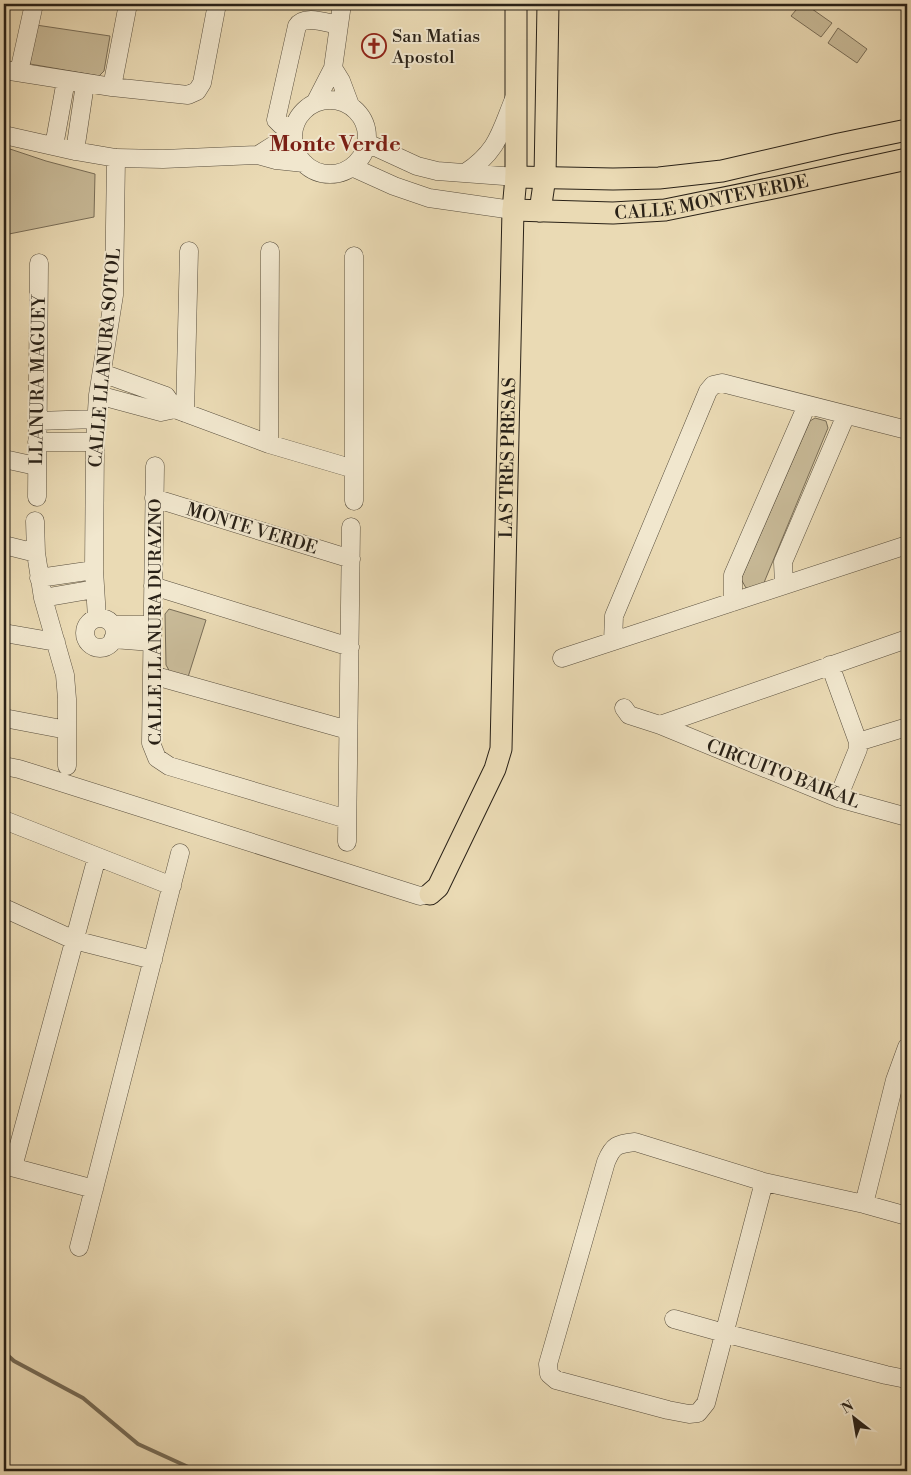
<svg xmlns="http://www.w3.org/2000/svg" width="911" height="1475" font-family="'Libre Bodoni',serif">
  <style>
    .green { fill: #c9bb99; stroke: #796e58 }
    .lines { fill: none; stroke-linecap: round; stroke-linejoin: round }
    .stream { stroke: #756a55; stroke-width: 4 }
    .minor-casing { stroke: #594f3e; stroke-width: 19 }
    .major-casing { stroke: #292117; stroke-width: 23 }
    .minor { stroke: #f1e7ce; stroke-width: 18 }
    .major { stroke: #eadab4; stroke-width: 21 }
    .labels { text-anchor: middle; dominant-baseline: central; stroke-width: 4; stroke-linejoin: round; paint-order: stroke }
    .poi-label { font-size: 18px; fill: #292117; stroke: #f1e7ce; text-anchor: start }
    .street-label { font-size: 18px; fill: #292117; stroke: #f1e7ce }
    .district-label { font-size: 22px; font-weight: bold; fill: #7a1f14; stroke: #f1e7ce }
  </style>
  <rect width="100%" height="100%" fill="#eadab4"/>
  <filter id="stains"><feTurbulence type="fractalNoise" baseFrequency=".004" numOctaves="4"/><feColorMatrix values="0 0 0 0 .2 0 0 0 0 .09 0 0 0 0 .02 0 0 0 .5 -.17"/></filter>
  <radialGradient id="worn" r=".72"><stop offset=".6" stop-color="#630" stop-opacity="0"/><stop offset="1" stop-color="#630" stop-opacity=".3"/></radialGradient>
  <!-- green -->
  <path class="green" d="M801,4H805L832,23L821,37L791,16Z
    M36,25L110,36L104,71L99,76L30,64Z
    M838,28L867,49L857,63L828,43Z
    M4,147L46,161L95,174L94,217L4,235Z
    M815,418L826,421L828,428L763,585L746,588L741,579L810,421Z
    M169,609L206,620L188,677L170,672L166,665L165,614Z"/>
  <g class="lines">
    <!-- stream -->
    <path class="stream" d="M4,1352L14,1361L83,1398L138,1444L197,1471"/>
    <defs>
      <path id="minor" d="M333,68L341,81L350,105
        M4,70L112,87L188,95L197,91L202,83L217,4
        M19,72L34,4
        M112,87L128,4
        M293 137a37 37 0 1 1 74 0a37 37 0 1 1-74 0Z
        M315,103L333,68L342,4
        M294,127L281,125L276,120L297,26C304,14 327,23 339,25
        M4,135L75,151L116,158L163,159L258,155L276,160L304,163
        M367,143L417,166L437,171L516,177
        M54,146L66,80
        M75,151L85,84
        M258,155L274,145L293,135
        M352,167L394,186L429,198L513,210
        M465,173C498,151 500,133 514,99
        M354,256V501
        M102,373L166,396L175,409
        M98,395L161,412L175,409L269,444L354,469
        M185,413L189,251
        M37,421L96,419
        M37,442H95
        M269,444L270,251
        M4,459L36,466
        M155,466L151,743L157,758L169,766L347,819
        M37,497L39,263
        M154,498L351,559
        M35,521L36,553L43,598L65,675L67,699V766
        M4,545L36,553
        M39,578L94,570
        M784,585L783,562L846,415
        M153,586L350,647
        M43,598L95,589
        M733,602V575L807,405
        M85 633a15 15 0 1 1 30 0a15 15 0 1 1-30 0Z
        M97,618L94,570L95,442L98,395L114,295L116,158
        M113,625H152
        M4,633L56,642
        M113,639L152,642
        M613,641L614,616L708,391L713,385L722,383L907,430
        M562,658L907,545
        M830,665L858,742V749L838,798
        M152,675L348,730
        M624,708L629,715L660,725L838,798L907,817
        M4,718L67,730
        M660,725L907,639
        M858,742L907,727
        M4,766L19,769L420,896L430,894
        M4,820L172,886
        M347,842L351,527
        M4,908L74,940L153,960
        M907,1047L895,1080L864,1204L907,1216
        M4,1165L94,1189
        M13,1167L97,857
        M764,1182L706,1403L698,1413L689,1414L668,1410L556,1380L549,1374L548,1364L606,1162C613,1145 617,1144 635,1142L764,1182L864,1204
        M79,1247L180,853
        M674,1319L724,1333L886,1375L901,1378L907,1376"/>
      <g id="major">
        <path d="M516,177L613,179L659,178L722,171L839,144L907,130"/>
        <path id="s1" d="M513,210L613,213L665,210L778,187L907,159"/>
        <path d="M540,211L545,177L548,4"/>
        <path id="s2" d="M430,894L438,887L495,769L501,749L513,210L516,177V4"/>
      </g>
    </defs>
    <!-- minor casing -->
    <use href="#minor" class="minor-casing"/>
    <!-- major casing -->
    <use href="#major" class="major-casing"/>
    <!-- minor -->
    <use href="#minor" class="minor"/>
    <!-- major -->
    <use href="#major" class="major"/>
  </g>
  <!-- icons -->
  <defs>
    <symbol id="church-ring" viewBox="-11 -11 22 22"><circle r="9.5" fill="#f1e7ce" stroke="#8f2418" stroke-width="1.5"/><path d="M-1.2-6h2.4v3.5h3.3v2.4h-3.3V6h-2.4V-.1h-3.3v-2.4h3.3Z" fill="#8f2418"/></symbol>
  </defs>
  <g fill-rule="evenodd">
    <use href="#church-ring" x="360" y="32" width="28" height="28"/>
  </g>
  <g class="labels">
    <!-- poi labels -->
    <g class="poi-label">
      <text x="392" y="36">San Matias<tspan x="392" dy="21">Apostol</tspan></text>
    </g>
    <!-- street labels -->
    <g class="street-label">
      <text stroke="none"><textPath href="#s1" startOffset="200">CALLE MONTEVERDE</textPath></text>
      <text transform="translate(105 358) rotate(-85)">CALLE LLANURA SOTOL</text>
      <text transform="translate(38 380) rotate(-89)">LLANURA MAGUEY</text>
      <text stroke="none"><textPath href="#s2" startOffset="454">LAS TRES PRESAS</textPath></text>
      <text transform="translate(252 529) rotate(17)">MONTE VERDE</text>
      <text transform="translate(155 622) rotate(-90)">CALLE LLANURA DURAZNO</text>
      <text transform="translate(783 774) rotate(21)">CIRCUITO BAIKAL</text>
    </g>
    <!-- district labels -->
    <g class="district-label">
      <text x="335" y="144">Monte Verde</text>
    </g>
  </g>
  <!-- margin -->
  <rect width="911" height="1475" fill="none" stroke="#eadab4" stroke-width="20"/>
  <rect x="5" y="5" width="901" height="1465" fill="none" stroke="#292117" stroke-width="2.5"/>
  <rect x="10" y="10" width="891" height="1455" fill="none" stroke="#292117"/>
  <!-- north arrow -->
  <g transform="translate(854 1418) rotate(329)" stroke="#f1e7ce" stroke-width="4" paint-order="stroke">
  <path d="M0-4L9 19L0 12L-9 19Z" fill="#292117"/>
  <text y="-8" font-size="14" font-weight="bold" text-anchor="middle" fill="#292117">N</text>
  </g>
  <rect width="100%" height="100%" filter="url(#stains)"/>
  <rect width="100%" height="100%" fill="url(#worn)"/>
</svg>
